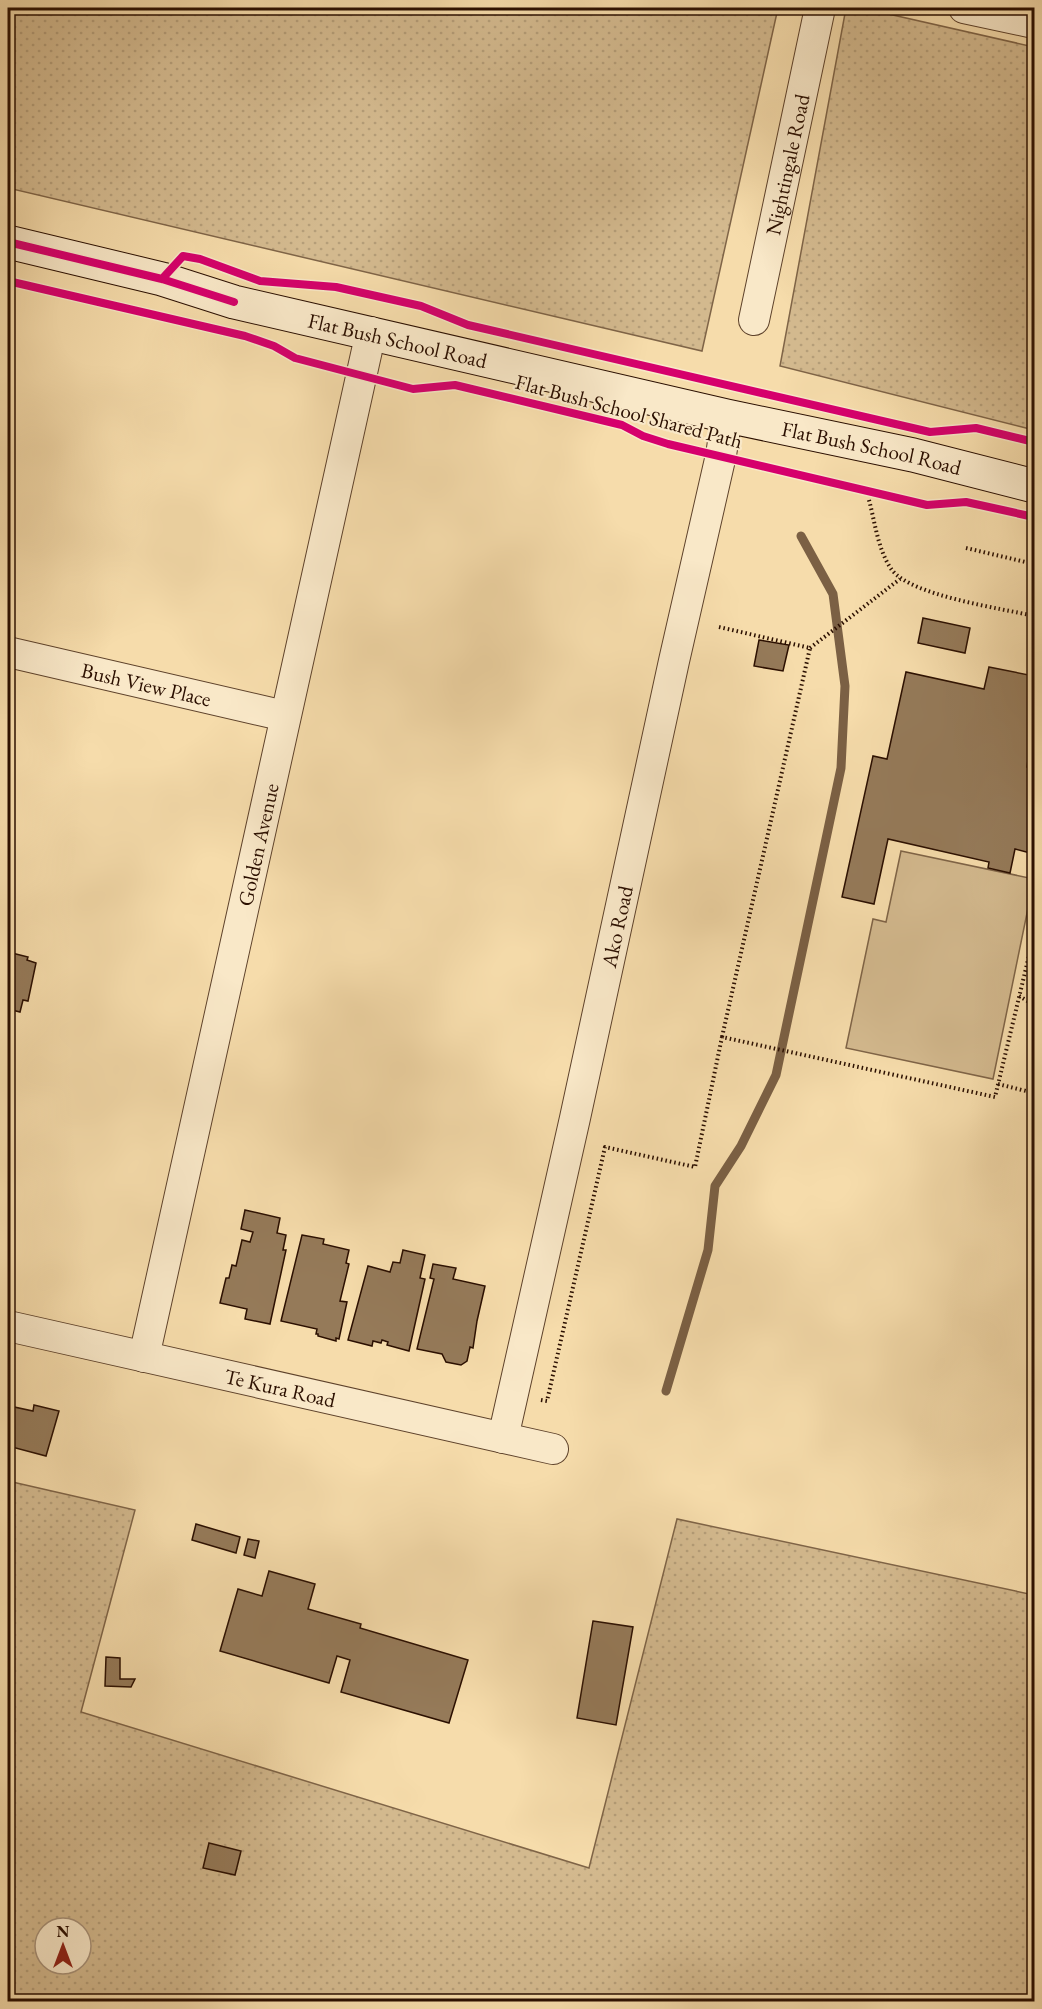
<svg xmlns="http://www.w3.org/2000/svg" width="1042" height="2009" font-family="'EB Garamond',serif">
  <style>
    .grass { fill: url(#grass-dots); stroke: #7f6447; stroke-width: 1.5; fill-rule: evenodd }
    .garden { fill: #d3b98e; stroke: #7f6447; stroke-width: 1.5 }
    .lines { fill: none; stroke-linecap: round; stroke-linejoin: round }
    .stream { stroke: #7b6044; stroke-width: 9 }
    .building { fill: #957a59; stroke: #2b0f00; stroke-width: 1.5 }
    .street-casing { stroke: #5e422b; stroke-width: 32 }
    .secondary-casing { stroke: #2b0f00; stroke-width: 35 }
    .path { stroke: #2b0f00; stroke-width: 4; stroke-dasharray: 1.5 3; stroke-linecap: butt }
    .street { stroke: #f9e8c8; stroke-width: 30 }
    .secondary { stroke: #f9e8c8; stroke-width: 33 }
    .cycleway-casing { stroke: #f9e8c8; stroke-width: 11 }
    .cycleway { stroke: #d6006c; stroke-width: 8 }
    .labels { text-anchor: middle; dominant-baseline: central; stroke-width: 4.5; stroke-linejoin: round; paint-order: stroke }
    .street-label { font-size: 21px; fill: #2b0f00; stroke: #f9e8c8 }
  </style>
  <defs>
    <pattern id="grass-dots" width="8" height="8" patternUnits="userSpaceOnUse" patternTransform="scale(1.5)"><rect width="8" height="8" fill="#d3b98e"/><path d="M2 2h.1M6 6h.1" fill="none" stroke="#b59e79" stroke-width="1.8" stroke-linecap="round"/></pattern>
  </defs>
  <rect width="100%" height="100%" fill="#f6dcab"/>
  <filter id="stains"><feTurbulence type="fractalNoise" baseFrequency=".00333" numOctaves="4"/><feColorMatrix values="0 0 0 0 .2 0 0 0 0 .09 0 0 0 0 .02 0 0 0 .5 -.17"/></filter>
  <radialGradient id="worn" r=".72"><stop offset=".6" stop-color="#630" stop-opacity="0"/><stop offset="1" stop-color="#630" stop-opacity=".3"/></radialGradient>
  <!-- grass -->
  <path class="grass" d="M8,8H778L702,351L8,188Z
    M846,8H862L1034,47V430L780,366Z
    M8,1481L135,1510L81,1712L589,1868L677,1519L1034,1595V2001L8,2002ZM45,1928H81V1964H45Z"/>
  <!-- garden -->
  <path class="garden" d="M901,851L1034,879L993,1079L846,1048L873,919L886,922Z"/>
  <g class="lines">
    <!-- stream -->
    <path class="stream" d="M666,1391L708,1250L715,1186L741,1146L776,1075L841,768L845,686L833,594L801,536"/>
  </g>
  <!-- building -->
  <path class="building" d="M923,618L970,628L965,653L918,643Z
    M759,640L789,645L783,671L754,666Z
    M989,667L1034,676V730L1032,729L1027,767L1033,770L1034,762V854L1015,849L1010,873L988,868L989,862L888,839L874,904L842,897L873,756L887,759L906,672L984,689Z
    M8,952L28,957L27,960L36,963L28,1001L23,1000L20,1012L8,1009Z
    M245,1210L280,1218L277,1233L286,1235L283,1250H286L270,1324L245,1319L247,1309L220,1303L226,1278H229L232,1265L236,1266L242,1240L250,1242L253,1232L241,1229Z
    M302,1235L324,1239L323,1244L349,1250L346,1263L349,1264L340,1301L347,1302L339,1339L336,1338V1341L318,1336V1334H316L317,1329L281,1321Z
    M403,1250L425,1255L420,1278L425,1279L409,1351L387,1345L388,1342L382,1340L381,1343L373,1341L372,1346L348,1340L368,1266L390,1272L393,1262L400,1263Z
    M433,1264L456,1268L453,1279L485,1286L477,1321L473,1348L470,1347L467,1361L461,1365L446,1362L442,1354L417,1349L434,1279L430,1278Z
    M34,1405L59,1411L46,1456L8,1446V1410L13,1412L14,1407L33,1411Z
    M196,1524L240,1537L236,1553L192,1540Z
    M248,1539L259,1541L255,1558L244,1555Z
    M269,1571L315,1584L308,1609L361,1624L360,1628L468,1660L449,1723L341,1692L350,1660L337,1656L329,1683L220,1651L238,1589L262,1596Z
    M593,1621L633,1627L616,1725L577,1718Z
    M106,1657L120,1658V1679H135L131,1687L105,1686Z
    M209,1843L241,1851L235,1875L203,1868Z"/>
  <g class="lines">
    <defs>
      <g id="street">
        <path d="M964,8L1034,23"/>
        <path id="s1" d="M754,320L820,8"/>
        <path id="s2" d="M8,652L285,716"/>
        <path id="s3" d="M8,1326L553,1449"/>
        <path id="s4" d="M144,1357L371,332"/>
        <path id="s5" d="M503,1438L575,1118L674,661L721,455L727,416"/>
      </g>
      <g id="secondary">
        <path id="s6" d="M8,242L162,279L234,302L727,416L913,455L1034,486"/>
      </g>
    </defs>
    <!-- street casing -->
    <use href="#street" class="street-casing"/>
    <!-- secondary casing -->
    <use href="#secondary" class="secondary-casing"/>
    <!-- path -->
    <path class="path" d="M869,500C875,522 878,551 892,570C912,596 1000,608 1034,616
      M966,548L1034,564
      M719,627L810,648L722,1037
      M810,648L900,579
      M1019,996L1034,1005
      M998,1084L1034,1093
      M541,1400L547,1401L605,1147L695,1167L722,1037L995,1097L1034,935"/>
    <!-- street -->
    <use href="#street" class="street"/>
    <!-- secondary -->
    <use href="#secondary" class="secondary"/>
    <defs>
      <path id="cycleway" d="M8,242L162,279L234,302
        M162,279L183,256L200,259L260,281L336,287L421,306L468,325L930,432L976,428L1034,442
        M8,281L245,336L274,346L295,358L413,389L455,385L622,425L643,436L668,444L927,505L966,502L1034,517"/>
    </defs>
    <!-- cycleway casing -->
    <use href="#cycleway" class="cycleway-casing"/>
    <!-- cycleway -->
    <use href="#cycleway" class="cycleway"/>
  </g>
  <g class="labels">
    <!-- street labels -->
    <g class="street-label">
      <text stroke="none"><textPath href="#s1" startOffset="159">Nightingale Road</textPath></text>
      <text stroke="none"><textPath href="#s6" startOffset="402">Flat Bush School Road</textPath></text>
      <text transform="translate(629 411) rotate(15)">Flat Bush School Shared Path</text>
      <text stroke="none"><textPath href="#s6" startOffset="888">Flat Bush School Road</textPath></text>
      <text stroke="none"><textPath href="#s2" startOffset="142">Bush View Place</textPath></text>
      <text stroke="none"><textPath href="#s4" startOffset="525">Golden Avenue</textPath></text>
      <text stroke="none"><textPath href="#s5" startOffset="524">Ako Road</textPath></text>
      <text stroke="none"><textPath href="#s3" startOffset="279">Te Kura Road</textPath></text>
    </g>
  </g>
  <!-- margin -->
  <rect width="1042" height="2009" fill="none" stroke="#f6dcab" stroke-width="30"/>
  <rect x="9" y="9" width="1024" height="1991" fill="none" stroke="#2b0f00" stroke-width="3"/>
  <rect x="15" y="15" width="1012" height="1979" fill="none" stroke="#2b0f00" stroke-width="1.5"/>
  <!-- north arrow -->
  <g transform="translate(63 1946)"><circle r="28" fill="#f9e8c8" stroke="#a79178" stroke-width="1.5"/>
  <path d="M0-4.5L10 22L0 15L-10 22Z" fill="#8f2418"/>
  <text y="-9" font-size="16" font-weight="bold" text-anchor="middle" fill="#2b0f00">N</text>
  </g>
  <rect width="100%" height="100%" filter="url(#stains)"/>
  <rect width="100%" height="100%" fill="url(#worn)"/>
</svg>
